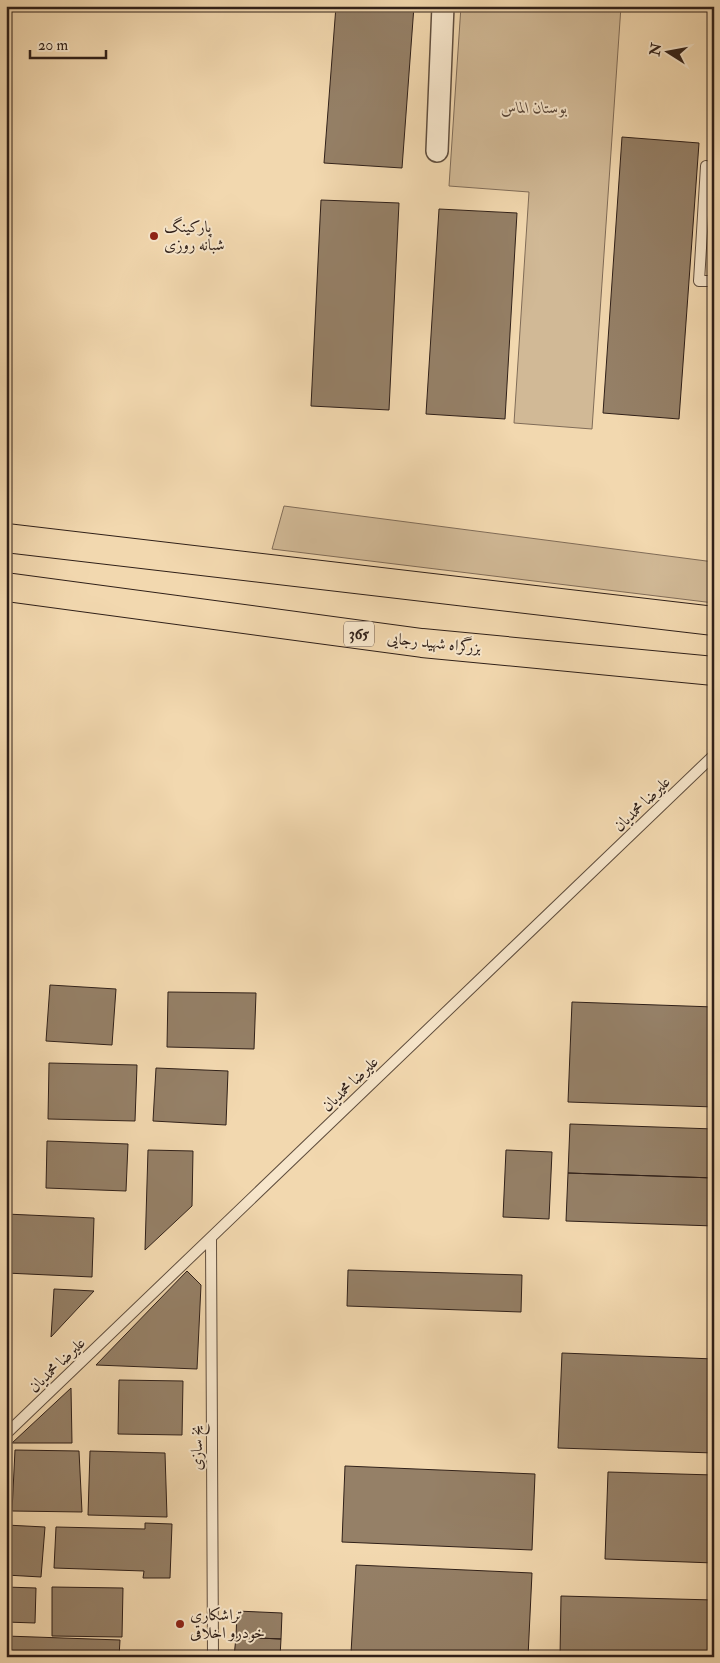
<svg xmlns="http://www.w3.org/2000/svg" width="720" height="1663" font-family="'IM FELL Double Pica',Amiri,serif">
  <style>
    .green { fill: #d1b996; stroke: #806c58 }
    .building { fill: #958067; stroke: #302019 }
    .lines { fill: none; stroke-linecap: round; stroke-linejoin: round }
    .lane-casing { stroke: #604e3e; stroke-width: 12 }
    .street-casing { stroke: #604e3e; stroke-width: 24 }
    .highway-casing { stroke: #302019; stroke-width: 30 }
    .lane { stroke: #f7e6cb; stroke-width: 10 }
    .street { stroke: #f7e6cb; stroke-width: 21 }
    .highway { stroke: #f2d8af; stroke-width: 28 }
    .poi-dot { fill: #8f2418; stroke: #f7e6cb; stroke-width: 2 }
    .labels { text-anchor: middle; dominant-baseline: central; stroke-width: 4; stroke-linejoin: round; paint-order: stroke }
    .shield { fill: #f7e6cb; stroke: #6c5b4e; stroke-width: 1 }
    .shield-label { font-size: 15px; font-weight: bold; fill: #302019 }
    .park-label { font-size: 16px; font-style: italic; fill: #584638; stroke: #f7e6cb }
    .poi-label { font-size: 16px; fill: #302019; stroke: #f7e6cb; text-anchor: start }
    .street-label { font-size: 16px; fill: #302019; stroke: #f7e6cb }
  </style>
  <rect width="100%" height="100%" fill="#f2d8af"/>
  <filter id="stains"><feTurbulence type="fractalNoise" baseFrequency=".004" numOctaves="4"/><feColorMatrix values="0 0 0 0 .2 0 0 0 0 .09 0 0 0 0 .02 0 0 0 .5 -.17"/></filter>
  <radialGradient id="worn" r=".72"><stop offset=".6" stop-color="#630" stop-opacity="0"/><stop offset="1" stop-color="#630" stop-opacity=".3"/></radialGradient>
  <!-- green -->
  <path class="green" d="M461,6H621L592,429L514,423L529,192L449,186Z
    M284,506L714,562V603L272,549Z"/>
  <!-- building -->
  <path class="building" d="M336,6H414L402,168L324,163Z
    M622,137L699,143L679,419L603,413Z
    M321,200L399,203L389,410L311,406Z
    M439,209L517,213L505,419L426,414Z
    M50,985L116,989L112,1045L46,1041Z
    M168,992L256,993L254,1049L167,1047Z
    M572,1002L714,1007V1107L568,1102Z
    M49,1063L137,1065L135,1121L48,1119Z
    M156,1068L228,1071L226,1125L153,1121Z
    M570,1124L714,1129V1178L568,1173Z
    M47,1141L128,1144L126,1191L46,1188Z
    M148,1150L193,1151L192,1206L145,1250Z
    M506,1150L552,1152L549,1219L503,1217Z
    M568,1173L714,1178V1226L566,1221Z
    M6,1214L94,1218L92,1277L6,1273Z
    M348,1270L522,1275L521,1312L347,1306Z
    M187,1271L201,1285L197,1369L96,1365Z
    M54,1289L94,1291L51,1337Z
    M6,1290H8L6,1338Z
    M562,1353L714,1359V1453L558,1448Z
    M119,1380L183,1381L182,1435L118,1434Z
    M71,1388L72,1443H12Z
    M15,1450L79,1451L82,1512L12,1511Z
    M90,1451L165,1453L167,1517L88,1515Z
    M345,1466L535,1474L532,1550L342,1542Z
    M608,1472L714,1475V1563L605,1559Z
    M145,1523L172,1524L170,1578H143L144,1571L54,1568L56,1527L145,1529Z
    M6,1525L45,1527L41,1577L6,1575Z
    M356,1565L532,1573L528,1657H435L351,1653Z
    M6,1587L36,1588L35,1623L6,1622Z
    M52,1587L123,1588L122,1637L52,1636Z
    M561,1596L714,1600V1657H560Z
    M237,1611L282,1613L281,1639L236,1637Z
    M6,1636L120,1640L119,1657H6Z
    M236,1637L281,1639L280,1657H234Z"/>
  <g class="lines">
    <defs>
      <path id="lane" d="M706,166L699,281H714
        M211,1238L213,1657
        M6,1434L714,755"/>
      <path id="street" d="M437,151L443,6"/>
      <path id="highway" d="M6,538L714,621
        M6,587L422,643L714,671"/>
    </defs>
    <!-- lane casing -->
    <use href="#lane" class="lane-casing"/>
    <!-- street casing -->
    <use href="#street" class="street-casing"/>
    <!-- highway casing -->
    <use href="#highway" class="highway-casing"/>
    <!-- lane -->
    <use href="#lane" class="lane"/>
    <!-- street -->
    <use href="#street" class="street"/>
    <!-- highway -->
    <use href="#highway" class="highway"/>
  </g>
  <!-- markers -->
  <g class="poi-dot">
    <circle cx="154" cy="236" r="5"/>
    <circle cx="180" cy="1624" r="5"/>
  </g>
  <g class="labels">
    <!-- shield labels -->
    <rect class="shield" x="344" y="621.5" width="30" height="25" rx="4"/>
    <g class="shield-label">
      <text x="359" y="634">365</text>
    </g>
    <!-- park labels -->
    <g class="park-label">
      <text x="534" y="108">بوستان الماس</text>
    </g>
    <!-- poi labels -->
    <g class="poi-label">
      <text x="164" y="227">پارکینگ<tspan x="164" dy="18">شبانه روزی</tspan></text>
      <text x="190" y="1615">تراشکاری<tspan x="190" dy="18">خودرو اخلاقی</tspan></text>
    </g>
    <!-- street labels -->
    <g class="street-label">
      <text transform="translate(434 643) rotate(6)">بزرگراه شهید رجایی</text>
      <text transform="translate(642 804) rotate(-44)">علیرضا محمدیان</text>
      <text transform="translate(350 1084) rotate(-44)">علیرضا محمدیان</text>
      <text transform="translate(57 1365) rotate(-44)">علیرضا محمدیان</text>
      <text transform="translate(197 1448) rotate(-90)">یخ سازی</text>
    </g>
  </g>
  <!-- margin -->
  <rect width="720" height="1663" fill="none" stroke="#f2d8af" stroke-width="25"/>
  <rect x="8" y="8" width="705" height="1648" fill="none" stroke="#302019" stroke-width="2.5"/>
  <rect x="12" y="12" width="695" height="1638" fill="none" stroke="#302019"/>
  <!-- north arrow -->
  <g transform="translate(668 52) rotate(281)" stroke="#f7e6cb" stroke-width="4" paint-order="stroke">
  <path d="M0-4L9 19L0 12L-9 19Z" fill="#302019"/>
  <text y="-8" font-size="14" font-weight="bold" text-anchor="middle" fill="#302019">N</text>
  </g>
  <!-- scale -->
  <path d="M30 50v8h76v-8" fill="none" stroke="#302019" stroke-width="2.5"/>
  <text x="38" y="50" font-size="15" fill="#302019" stroke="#f7e6cb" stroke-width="4" paint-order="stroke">20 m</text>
  <rect width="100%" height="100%" filter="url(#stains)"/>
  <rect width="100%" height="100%" fill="url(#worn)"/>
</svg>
